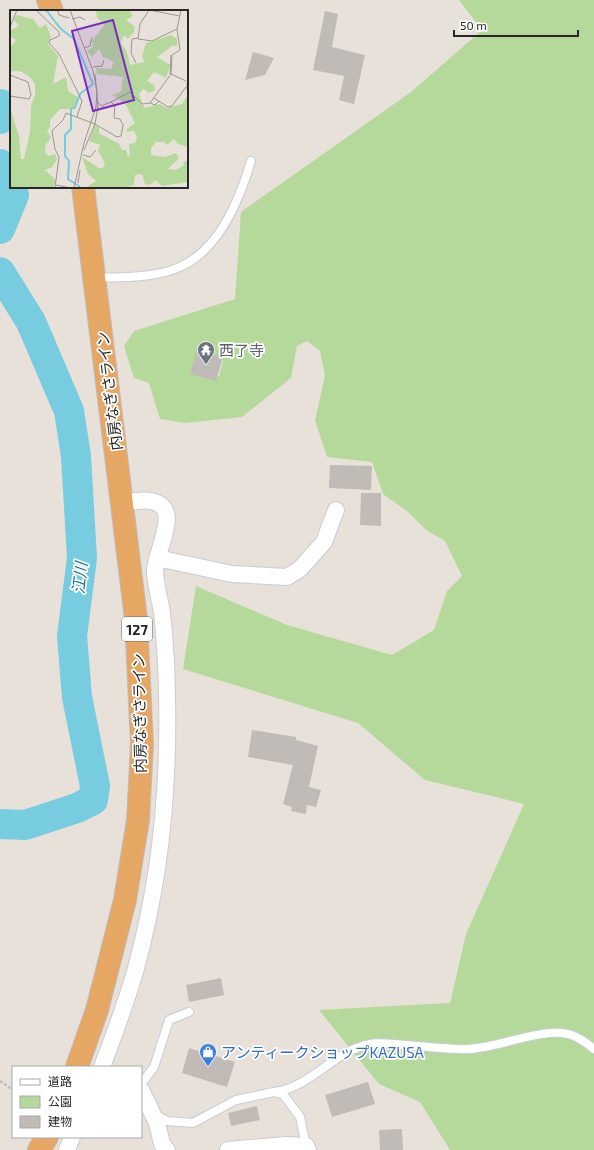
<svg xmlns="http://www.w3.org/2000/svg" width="594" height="1150" font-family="'Exo 2','Noto Sans JP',sans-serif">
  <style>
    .green { fill: #b5d99b; fill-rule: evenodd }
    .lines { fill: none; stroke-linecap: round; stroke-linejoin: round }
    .river { stroke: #77cce0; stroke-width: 30 }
    .building { fill: #c0bbb6 }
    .service-casing { stroke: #c8ccd7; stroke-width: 10 }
    .minor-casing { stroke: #c8ccd7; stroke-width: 18 }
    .trunk-casing { stroke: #bebebe; stroke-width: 24 }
    .path { stroke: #bebebe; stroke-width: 2.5; stroke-dasharray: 3 2; stroke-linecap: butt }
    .service { stroke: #fff; stroke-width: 8 }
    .minor { stroke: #fff; stroke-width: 16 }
    .trunk { stroke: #e6a664; stroke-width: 22 }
    .labels { text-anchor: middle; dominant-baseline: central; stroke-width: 3.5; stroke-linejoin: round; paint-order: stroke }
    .shield { fill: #fff; stroke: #686868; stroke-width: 1 }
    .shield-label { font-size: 14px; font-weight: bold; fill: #272727 }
    .worship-label { font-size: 15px; fill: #5b616d; stroke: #fff; text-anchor: start }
    .street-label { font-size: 15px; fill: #272727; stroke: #fff }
    .shop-label { font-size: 15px; fill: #366cbe; stroke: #fff; text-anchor: start }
    .water-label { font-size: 16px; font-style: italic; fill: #1b6a87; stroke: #fff }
    .inset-river { fill: none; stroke: #77cce0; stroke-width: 2 }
    .inset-road { fill: none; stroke: #9b9792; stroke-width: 1 }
    .view { fill: #7b2cbf; fill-opacity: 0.15; stroke: #7b2cbf; stroke-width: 2 }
    .inset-edge { fill: none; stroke: #272727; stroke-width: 2 }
  </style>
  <rect width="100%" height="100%" fill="#e8e1da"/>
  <!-- green -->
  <path class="green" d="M459,0H594V1150H450L420,1102L379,1084L319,1010L450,1003L466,934L524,804L425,780L358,723L183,669L196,586L287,625L392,655L434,630L447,591L462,576L445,541L426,530L407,511L383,494L372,462L327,457L315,420L325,376L320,351L307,341L297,346L291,378L242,417L185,423L160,419L149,383L134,378L124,346L134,331L235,299L241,212L411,92L482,30ZM219,358L223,361L219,376L213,377Z"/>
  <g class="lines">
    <!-- river -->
    <path class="river" d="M0,104L3,110L0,119
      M0,164L14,195L0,229
      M0,272L31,322L69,411L76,456L82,558L72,636L77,697L95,786L93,800L77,808L25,825L0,824"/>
  </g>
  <!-- building -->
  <path class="building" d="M325,11L338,14L332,47L365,55L354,104L339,100L344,76L313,70Z
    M253,52L274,58L265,75L245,80Z
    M197,350L223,357L216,381L190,374Z
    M330,465L372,466L371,490L329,488Z
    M361,493H381V526L360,525Z
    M252,730L296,737V740L318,746L309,787L321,790L316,807L307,805L306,814L291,811L292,807L283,804L293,765L248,757Z
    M221,978L224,995L189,1002L186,985Z
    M189,1048L235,1062L227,1087L182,1073Z
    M368,1082L375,1104L332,1117L325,1095Z
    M257,1106L260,1120L231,1126L228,1113Z
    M402,1129L403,1150H380L379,1130Z"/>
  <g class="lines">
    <defs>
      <path id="service" d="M96,278C119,277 149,278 172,270C217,256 239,202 251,161
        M141,1084L154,1067L169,1020L189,1012
        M274,1092C312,1087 333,1051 370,1044C377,1042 387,1044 394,1044C416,1046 437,1048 458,1049C492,1051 529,1031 562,1033C575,1034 585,1042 594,1049
        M156,1115L167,1121L193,1123L236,1100L274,1092L283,1094L300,1117L306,1146"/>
      <path id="minor" d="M157,558L232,574L287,577L300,569L324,542L336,510
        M102,1067C114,1035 127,1001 136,968C160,881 169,789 167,699C167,670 165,641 162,613C160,599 155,583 155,570C156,555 172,523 165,510C157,496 135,501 122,503
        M141,1090L157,1123L162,1144L167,1150
        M67,1150L72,1137
        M228,1150L287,1145L306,1146L308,1150"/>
      <path id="trunk" d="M48,0L52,11
        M77,1067L97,1010L125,900L138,820L142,744L136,619L83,187
        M39,1150L47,1137"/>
    </defs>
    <!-- service casing -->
    <use href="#service" class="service-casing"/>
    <!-- minor casing -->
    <use href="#minor" class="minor-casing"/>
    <!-- trunk casing -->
    <use href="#trunk" class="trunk-casing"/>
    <!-- path -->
    <path class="path" d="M0,1081L13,1090"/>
    <!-- service -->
    <use href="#service" class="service"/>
    <!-- minor -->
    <use href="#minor" class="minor"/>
    <!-- trunk -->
    <use href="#trunk" class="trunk"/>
  </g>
  <!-- icons -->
  <defs>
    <symbol id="temple-pin" viewBox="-11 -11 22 30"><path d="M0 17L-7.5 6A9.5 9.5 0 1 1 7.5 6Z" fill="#6b7280" stroke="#fff"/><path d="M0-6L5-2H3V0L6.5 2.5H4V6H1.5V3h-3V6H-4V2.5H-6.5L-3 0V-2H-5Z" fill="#fff"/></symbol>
    <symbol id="shop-pin" viewBox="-11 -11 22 30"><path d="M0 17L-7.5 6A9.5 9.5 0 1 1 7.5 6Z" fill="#3f7fe0" stroke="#fff"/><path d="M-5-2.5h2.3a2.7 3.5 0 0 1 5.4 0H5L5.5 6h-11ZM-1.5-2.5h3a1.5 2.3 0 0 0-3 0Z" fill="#fff"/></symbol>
  </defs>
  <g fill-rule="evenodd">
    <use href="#temple-pin" x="196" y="340" width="20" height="27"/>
    <use href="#shop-pin" x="198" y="1042" width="20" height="27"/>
  </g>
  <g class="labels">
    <!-- shield labels -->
    <rect class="shield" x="122" y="617" width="30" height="24" rx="3"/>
    <g class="shield-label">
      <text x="137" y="629">127</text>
    </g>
    <!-- worship labels -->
    <g class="worship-label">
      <text x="219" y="350">西了寺</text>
    </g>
    <!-- street labels -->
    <g class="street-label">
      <text transform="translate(109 391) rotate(-97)">内房なぎさライン</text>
      <text transform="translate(139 713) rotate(-91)">内房なぎさライン</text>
    </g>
    <!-- shop labels -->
    <g class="shop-label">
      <text x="221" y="1052">アンティークショップKAZUSA</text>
    </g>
    <!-- water labels -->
    <g class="water-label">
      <text transform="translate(79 578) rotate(-84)">江川</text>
    </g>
  </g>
  <!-- overview -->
  <g transform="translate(10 10)">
    <rect width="178" height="178" fill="#e8e1da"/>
    <path d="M86,0H119L123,6L116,10L125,17L124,22L118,29L114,25L111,33L117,42L120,55L134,52L132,46L136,33L161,25L167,29V36H162L147,47L160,55L156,68L144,62L137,71L144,75L145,80L139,83L133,79L129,84L134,98L150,94L157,98L172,94L178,85V137L168,134L164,129L157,135L154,132H146L141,138V145L155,147L166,143L169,148L158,159L165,160L173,156L174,152L178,150V172L152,176L145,170L140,175L135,174L132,164L125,165L124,175L113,178H75L86,171L78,164L72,147L89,158H93L95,153L88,141L90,135L79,131L85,115L89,117V123L109,134L112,140H116L118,147L120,145L119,134L125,133L127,127L124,121L117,122V119L125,113L115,93L102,85L111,82L113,67L87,64L86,58L101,59L104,52L93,47L89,39L82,47L77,41L83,37L82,31L95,14L87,8ZM6,5L23,9L30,18L36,14L41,27L38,34L48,46L43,74L56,67L58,81L69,88L65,99H50L40,110V117L37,121L41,128L36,134L35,142L38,146L45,144L47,149L42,157L35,160L46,170L43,178H0V98L9,126L11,149H14L20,122L21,96L25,85V74L20,67L10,61H1L0,57V38L6,30L0,26V21L9,16L4,10Z" fill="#b5d99b"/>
    <path class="inset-river" d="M36,0L51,19L64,29L83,74L70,84L65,97L61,99V119L55,125V146L59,151L58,169L69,176L68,178"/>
    <path class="inset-road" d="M26,0L49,22V26L40,30L39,33L49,44L72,91L67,107M47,0L49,5L59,8M60,0L83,61L87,81L86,97L74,133L64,178M139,0L130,14L128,29L142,31L167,19M139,0L170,6M62,9L70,7L75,10M0,17L7,0M74,38L80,36L82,27M126,53L121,43L122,29L128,28M83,57L92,56L94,50M160,64L161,45M161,64L176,71M0,65L18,72L21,85L19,89L0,86M177,79L178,59M144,88L158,97L162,96L176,77M101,92L120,82L132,94L140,93L145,95L149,91M140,93L161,64L162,45L170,40L167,19L171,0M93,95L101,92L104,95M74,140L85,114L88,96L85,64M73,145L80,147L86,140M68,173L70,160M46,175L61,178M45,178L49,147L45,139L42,121L53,110L56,103L85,114L107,127L111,126L113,115L110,109L104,108L105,95L95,98L88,93M116,178H149"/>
    <path class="view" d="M103,10L124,90L83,101L62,21Z"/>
    <rect width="178" height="178" class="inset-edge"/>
  </g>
  <!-- legend -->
  <rect x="12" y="1066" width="130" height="72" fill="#ffffff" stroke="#a9a9a9"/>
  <rect x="20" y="1079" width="20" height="6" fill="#ffffff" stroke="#a9a9a9"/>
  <text x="48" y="1086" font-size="12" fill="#272727">道路</text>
  <rect x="20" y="1096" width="20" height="12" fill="#b5d99b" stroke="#a9a9a9"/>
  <text x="48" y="1106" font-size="12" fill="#272727">公園</text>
  <rect x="20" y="1116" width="20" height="12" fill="#c0bbb6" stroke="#a9a9a9"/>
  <text x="48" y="1126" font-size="12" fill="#272727">建物</text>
  <!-- scale -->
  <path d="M454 30v6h124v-6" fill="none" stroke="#272727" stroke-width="2"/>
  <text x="460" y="30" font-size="12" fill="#272727" stroke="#ffffff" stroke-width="3" paint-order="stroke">50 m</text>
</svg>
